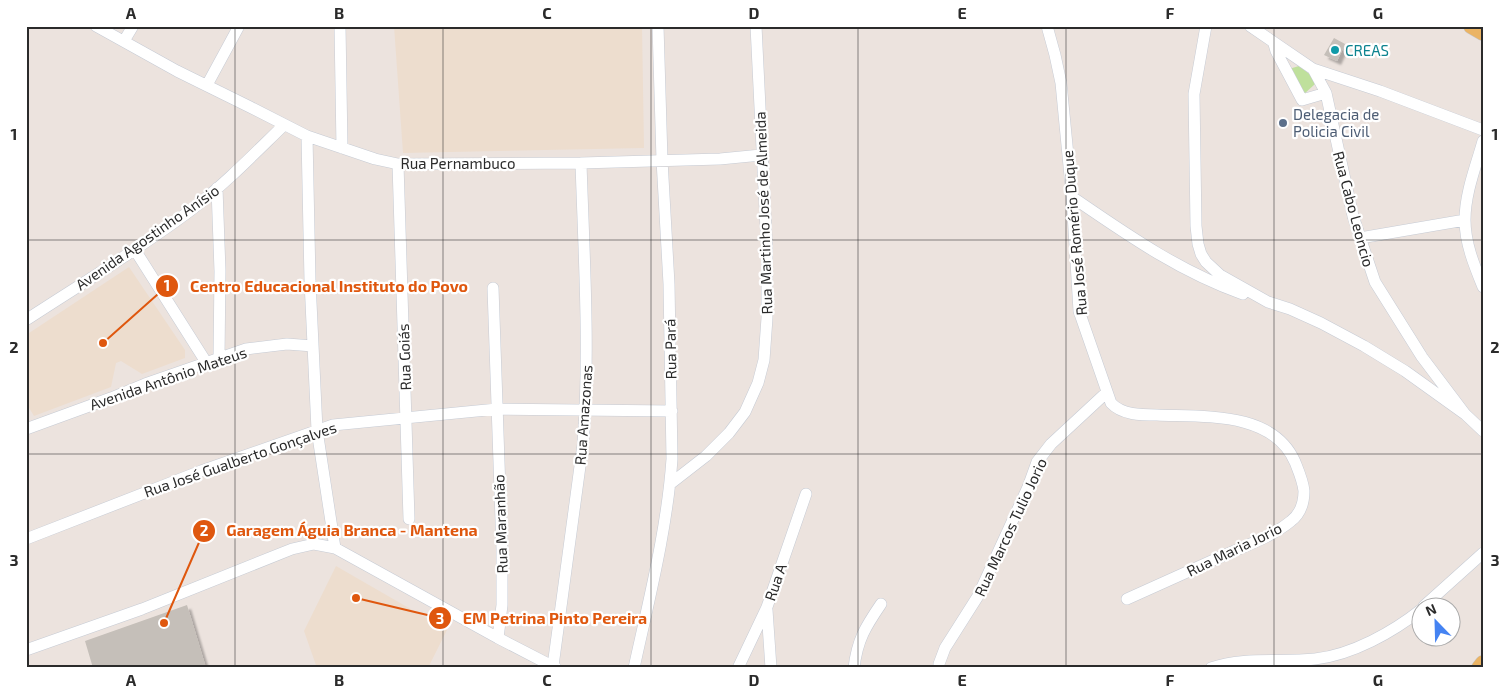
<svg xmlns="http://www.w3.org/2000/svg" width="1509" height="694" font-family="'Exo 2',sans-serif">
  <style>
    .education { fill: #edddce }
    .green { fill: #bfe09c }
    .building { fill: #c5bfb9; filter: url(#shadow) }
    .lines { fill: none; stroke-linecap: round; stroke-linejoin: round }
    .minor-casing { stroke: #c6cbd4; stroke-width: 12 }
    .major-casing { stroke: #c4c4c4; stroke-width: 16 }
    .minor { stroke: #fff; stroke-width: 11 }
    .major { stroke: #ebb464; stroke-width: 15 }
    .grid { fill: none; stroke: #2b2b2b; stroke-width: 1; stroke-opacity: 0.55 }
    .culture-dot { fill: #0f9aa8; stroke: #fff; stroke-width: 2 }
    .service-dot { fill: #5c6f8a; stroke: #fff; stroke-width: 2 }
    .labels { text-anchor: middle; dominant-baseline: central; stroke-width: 4.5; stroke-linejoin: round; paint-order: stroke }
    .culture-label { font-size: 15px; fill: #0d838f; stroke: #fff; text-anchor: start }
    .service-label { font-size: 15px; fill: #4e5e75; stroke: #fff; text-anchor: start }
    .street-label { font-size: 15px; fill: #2b2b2b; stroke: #fff }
    .leader { fill: none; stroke: #df570e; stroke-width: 2 }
    .callout-dot { fill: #df570e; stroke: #fff; stroke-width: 2 }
    .mark-label { font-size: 15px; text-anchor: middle; font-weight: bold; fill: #fff }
    .callout-label { font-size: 16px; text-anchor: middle; font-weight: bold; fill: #df570e; stroke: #fff; stroke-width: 4.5; stroke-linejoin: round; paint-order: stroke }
    .neatline { fill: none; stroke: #2b2b2b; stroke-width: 2 }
    .grid-label { font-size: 16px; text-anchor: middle; font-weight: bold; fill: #2b2b2b }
  </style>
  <defs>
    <filter id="shadow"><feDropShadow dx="4" dy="4" stdDeviation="1" flood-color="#0004"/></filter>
  </defs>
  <rect width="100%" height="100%" fill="#ece3de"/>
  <!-- education -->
  <path class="education" d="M394,26H642L644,148L403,153Z
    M129,267L185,350V358L142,374L121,361L116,363L111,387L34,416L26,403V335Z
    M336,566L447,630L428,668H317L304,631Z"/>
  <!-- green -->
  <path class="green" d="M1299,66L1311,75L1315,84L1303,95L1289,69Z"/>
  <!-- building -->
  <path class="building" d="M1334,38L1345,44L1337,61L1324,55Z
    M187,605L206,668H93L85,641Z"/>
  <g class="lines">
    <defs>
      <path id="minor" d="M96,26L177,71L250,107L307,136L375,159L398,164L581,163L720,159L761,155
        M340,26L342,148
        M1047,26L1055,55L1061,83L1072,197L1079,311L1111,403C1122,415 1141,415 1157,415C1203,417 1273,411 1295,462C1299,472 1303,481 1304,491C1304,503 1300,514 1291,521C1273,536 1248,545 1227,554C1194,569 1160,584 1127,599
        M1206,26L1194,94L1196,226L1198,244L1201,254L1206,262L1220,275L1268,302L1290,309L1321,323L1364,346L1405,371L1465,414
        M1250,26L1313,69L1380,91L1483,130
        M124,41L133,26
        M1274,44L1276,51L1302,100L1326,93
        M1313,69L1326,93L1353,216L1375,282L1422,357L1465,414L1483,431
        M207,85L239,26
        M307,136L310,281L317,430L335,548
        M1483,141C1476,166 1465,193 1465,220C1465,243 1474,265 1483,287
        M398,164L409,519
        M217,188L220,271L219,358
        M1072,197C1126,234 1180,272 1243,294
        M1360,238L1465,220
        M135,250L206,362
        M493,288L502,549V605L498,638
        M26,320C81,284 138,250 191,210C225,184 254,154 284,125
        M26,429L111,398L145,384L246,349L287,344L313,346
        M670,484L706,456L729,433L745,412L758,383L764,360L767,318V250L756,26
        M26,539L201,471L333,425L497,409L672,411
        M1424,606L1483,553
        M767,610L771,668
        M26,650L142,609L292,549L314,544L335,548L498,638L556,668
        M553,666L583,444C590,351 584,257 581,163
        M634,668C649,599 667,530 672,459L669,284L662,160L658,26
        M738,668L767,607L806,494
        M854,668C857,640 866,626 881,604
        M939,668V664L945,648L978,596L1028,487L1037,462L1051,444L1106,393
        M1211,668C1245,656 1281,663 1315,659C1352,655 1393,632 1422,609"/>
      <path id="major" d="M1471,26L1483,33
        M1479,668L1483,663"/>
    </defs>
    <!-- minor casing -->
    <use href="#minor" class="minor-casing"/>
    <!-- major casing -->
    <use href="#major" class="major-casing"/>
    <!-- minor -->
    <use href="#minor" class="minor"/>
    <!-- major -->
    <use href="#major" class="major"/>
  </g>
  <!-- grid -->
  <path class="grid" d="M235,26V668M443,26V668M651,26V668M858,26V668M1066,26V668M1274,26V668M26,240H1483M26,454H1483"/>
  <!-- markers -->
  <circle class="culture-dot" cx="1335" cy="50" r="5"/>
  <circle class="service-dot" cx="1283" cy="123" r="5"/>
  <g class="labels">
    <!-- culture labels -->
    <g class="culture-label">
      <text x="1345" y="50">CREAS</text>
    </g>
    <!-- service labels -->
    <g class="service-label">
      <text x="1293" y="114">Delegacia de<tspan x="1293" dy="17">Policia Civil</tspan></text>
    </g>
    <!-- street labels -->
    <g class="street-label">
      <text x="458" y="163">Rua Pernambuco</text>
      <text transform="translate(1354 209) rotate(75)">Rua Cabo Leoncio</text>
      <text transform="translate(763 213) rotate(-92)">Rua Martinho José de Almeida</text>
      <text transform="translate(1074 233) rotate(-95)">Rua José Romério Duque</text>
      <text transform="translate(147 237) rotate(-35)">Avenida Agostinho Anísio</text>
      <text transform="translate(670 349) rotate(-91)">Rua Pará</text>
      <text transform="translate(404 357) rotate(-92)">Rua Goiás</text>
      <text transform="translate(168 378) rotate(-19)">Avenida Antônio Mateus</text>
      <text transform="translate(583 415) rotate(-86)">Rua Amazonas</text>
      <text transform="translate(240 459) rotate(-19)">Rua José Gualberto Gonçalves</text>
      <text transform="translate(500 524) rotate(-92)">Rua Maranhão</text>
      <text transform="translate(1010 527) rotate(-65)">Rua Marcos Tulio Jorio</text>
      <text transform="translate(1234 549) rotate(-26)">Rua Maria Jorio</text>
      <text transform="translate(775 582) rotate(-71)">Rua A</text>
    </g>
  </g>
  <!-- callouts -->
  <path class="leader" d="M103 343L167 286M164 623L204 531M356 598L440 618"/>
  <g class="callout-dot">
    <circle cx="103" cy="343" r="5"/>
    <circle cx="164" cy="623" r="5"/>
    <circle cx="356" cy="598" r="5"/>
    <circle cx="167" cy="286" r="12"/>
    <circle cx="204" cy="531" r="12"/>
    <circle cx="440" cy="618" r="12"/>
  </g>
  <g class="mark-label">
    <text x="167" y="291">1</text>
    <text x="204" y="536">2</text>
    <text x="440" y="624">3</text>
  </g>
  <g class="callout-label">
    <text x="329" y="292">Centro Educacional Instituto do Povo</text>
    <text x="352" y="536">Garagem Águia Branca - Mantena</text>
    <text x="555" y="624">EM Petrina Pinto Pereira</text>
  </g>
  <!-- border -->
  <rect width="1509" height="694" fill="none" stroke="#ffffff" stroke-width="55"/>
  <!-- north arrow -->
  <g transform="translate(1436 622) rotate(337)"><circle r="24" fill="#ffffff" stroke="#aaaaaa"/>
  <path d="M0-4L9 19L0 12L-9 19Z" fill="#4583f2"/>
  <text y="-8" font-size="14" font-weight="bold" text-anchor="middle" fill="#2b2b2b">N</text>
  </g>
  <rect x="28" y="28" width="1454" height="638" class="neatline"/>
  <g class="grid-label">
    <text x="131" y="19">A</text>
    <text x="339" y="19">B</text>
    <text x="547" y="19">C</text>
    <text x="754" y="19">D</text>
    <text x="962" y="19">E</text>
    <text x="1170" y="19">F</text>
    <text x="1378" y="19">G</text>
    <text x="14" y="140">1</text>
    <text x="1495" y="140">1</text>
    <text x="14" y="353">2</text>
    <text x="1495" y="353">2</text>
    <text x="14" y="566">3</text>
    <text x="1495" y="566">3</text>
    <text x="131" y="686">A</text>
    <text x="339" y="686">B</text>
    <text x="547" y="686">C</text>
    <text x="754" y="686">D</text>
    <text x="962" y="686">E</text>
    <text x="1170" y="686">F</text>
    <text x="1378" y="686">G</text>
  </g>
</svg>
